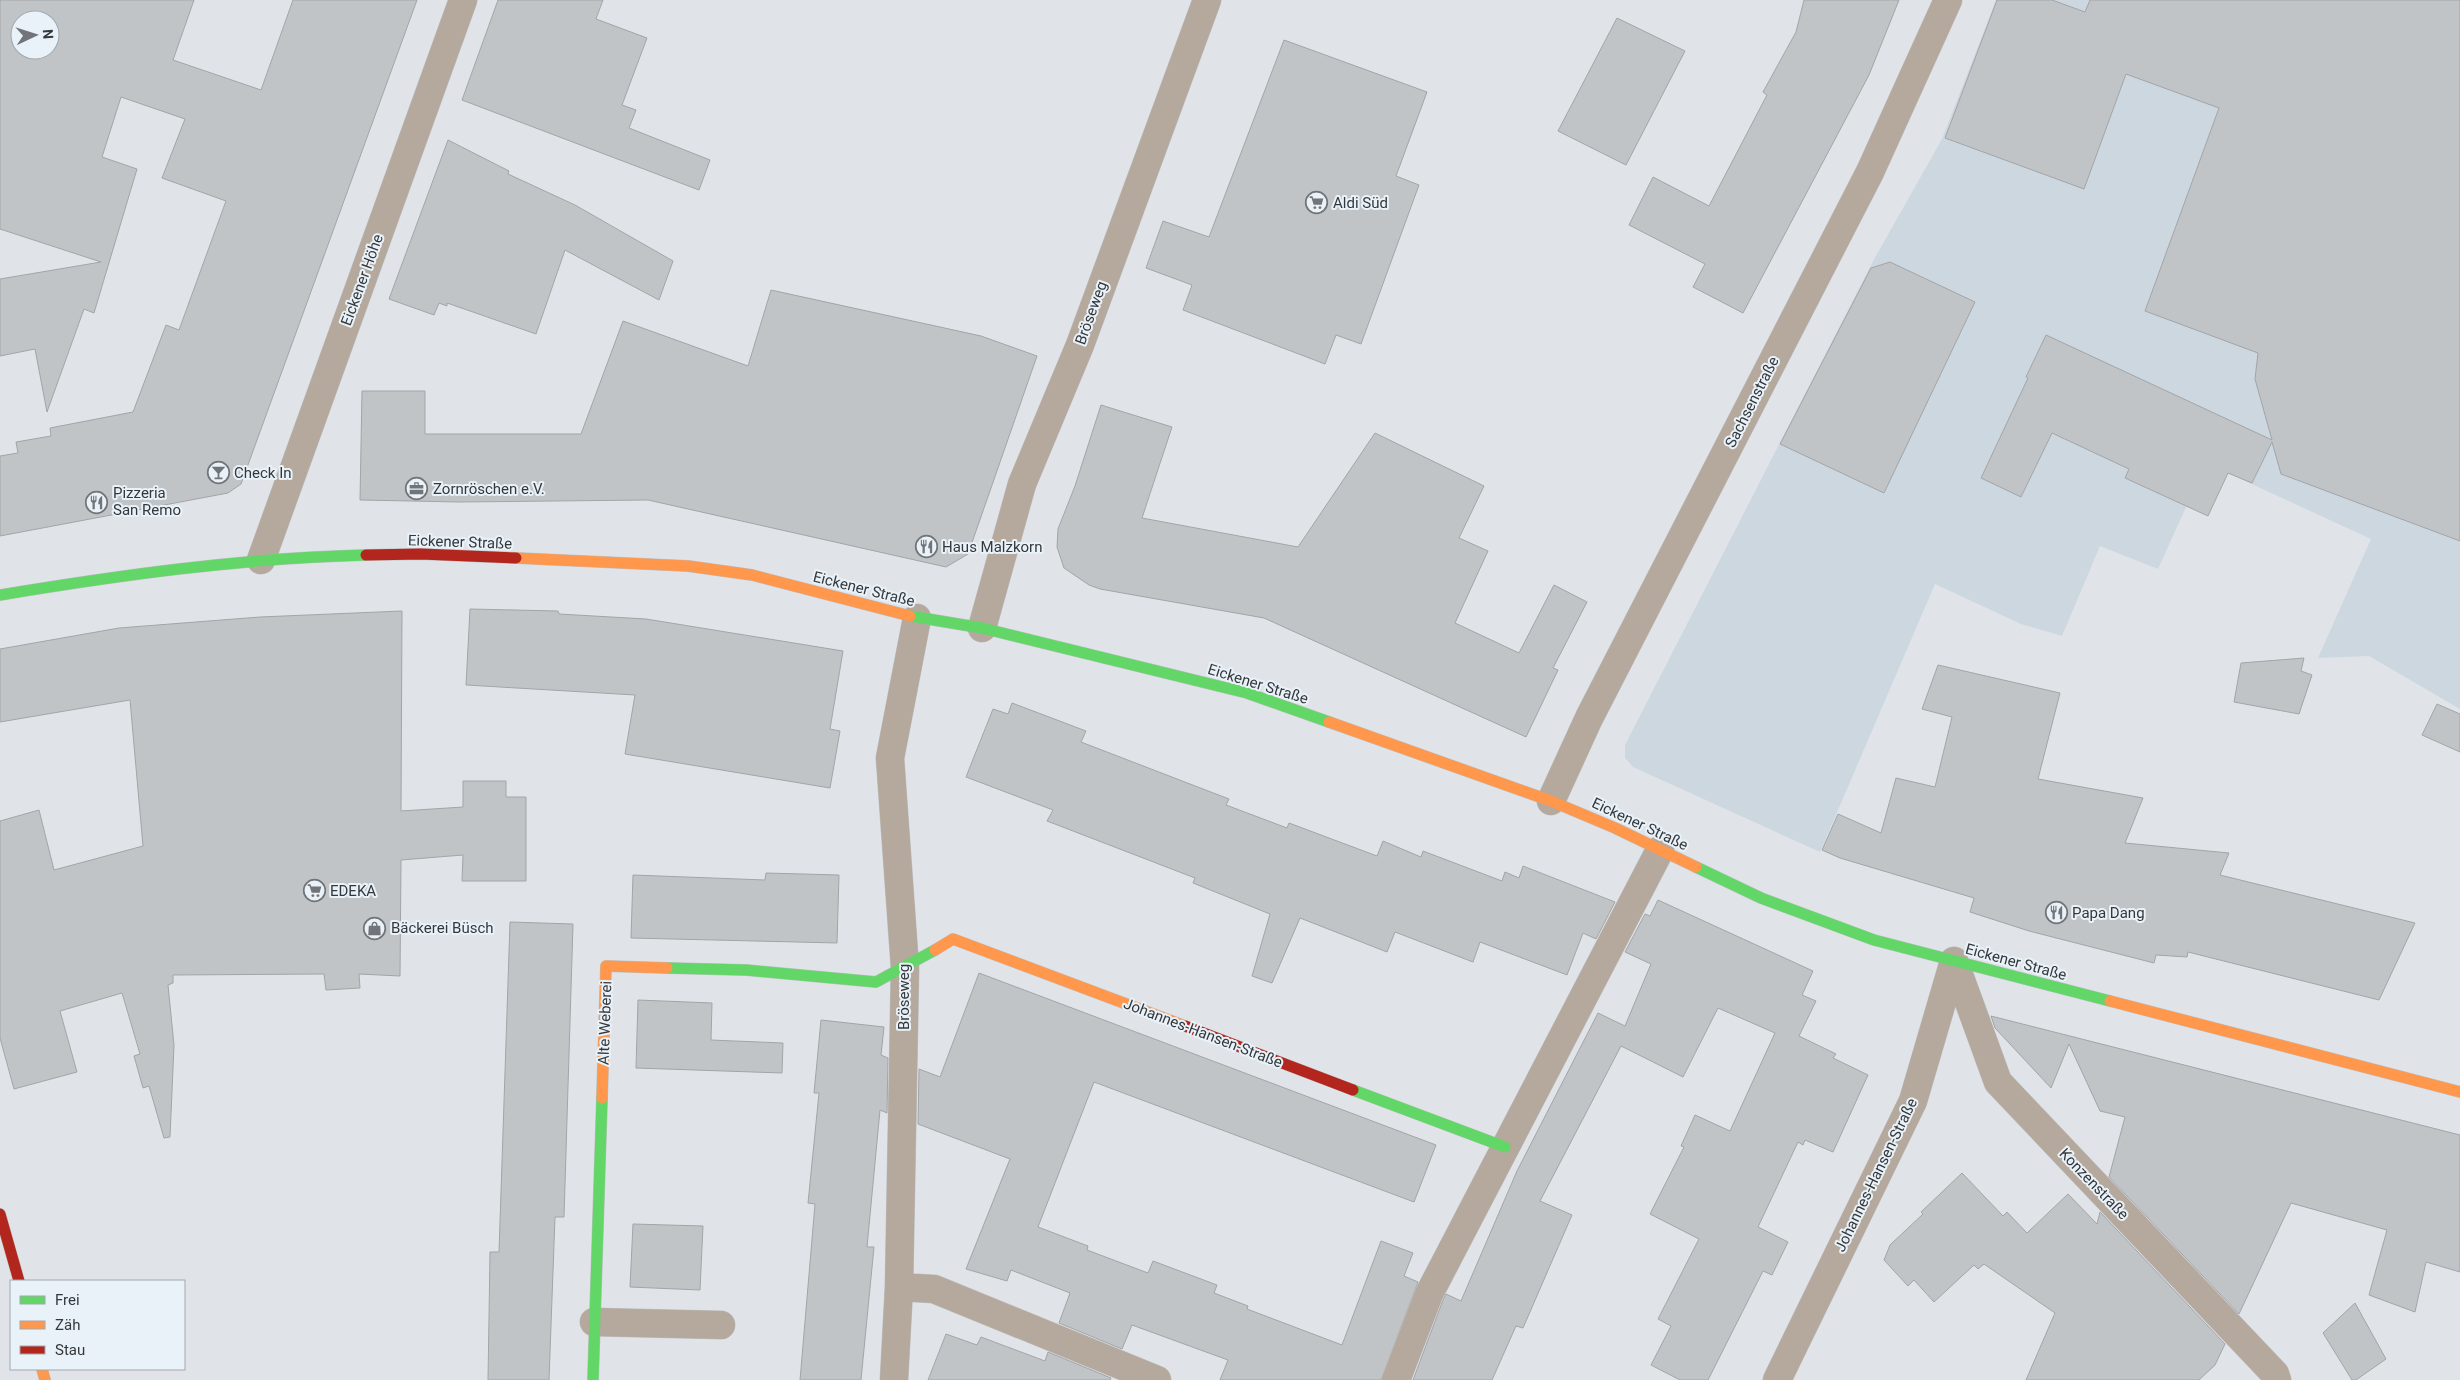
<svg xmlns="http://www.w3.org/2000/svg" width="2460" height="1380" font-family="Roboto,sans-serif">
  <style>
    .built { fill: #cdd7e0 }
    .building { fill: #c1c4c7; stroke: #a2a5a8; fill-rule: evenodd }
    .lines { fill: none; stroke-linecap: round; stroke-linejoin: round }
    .street-casing { stroke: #bfc2c5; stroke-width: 29 }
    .fast-casing { stroke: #bfc2c5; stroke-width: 12 }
    .slow-casing { stroke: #bfc2c5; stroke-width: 12 }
    .jam-casing { stroke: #bfc2c5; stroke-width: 12 }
    .street { stroke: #b5a89c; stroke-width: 28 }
    .fast { stroke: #63d668; stroke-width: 11 }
    .slow { stroke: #ff974d; stroke-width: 11 }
    .jam { stroke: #b3261e; stroke-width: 11 }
    .labels { text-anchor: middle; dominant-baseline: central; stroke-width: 4; stroke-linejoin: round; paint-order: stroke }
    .poi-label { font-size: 15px; fill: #35383b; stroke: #e9f2f9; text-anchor: start }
    .street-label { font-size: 15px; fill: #35383b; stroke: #e9f2f9 }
  </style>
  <rect width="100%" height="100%" fill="#e0e4e8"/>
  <!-- built -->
  <path class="built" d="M1996,0H2460V709L2369,656L2318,658L2371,539L2206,463L2158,569L2100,546L2062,636L2021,624L1935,584L1820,852L1633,767L1625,758V745L1872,263L1942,139Z"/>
  <!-- building -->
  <path class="building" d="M0,0H194L173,60L261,90L293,0H417L241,484L228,493L0,536V456L18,453L16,442L51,436L50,428L133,412L166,325L179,330L226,201L162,178L185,119L121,97L102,157L137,169L94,313L84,309L47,412L35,349L0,356V279L101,262L0,229ZM20,20H50V50H20Z
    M498,0H603L596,19L647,38L622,105L636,110L629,128L710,160L699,190L462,100Z
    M1804,0H1899L1869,75L1743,313L1693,287L1705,264L1629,225L1653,177L1709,206L1767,95L1763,92L1796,32Z
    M1997,0H2052L2085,12L2090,0H2460V541L2281,474L2272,442L2252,483L2228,473L2208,516L2125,478L2129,469L2052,433L2021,497L1981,478L2028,378L2026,377L2046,335L2272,440L2255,379L2258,353L2145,311L2219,108L2126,74L2084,189L1945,138Z
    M1617,18L1685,51L1626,165L1558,131Z
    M1284,40L1427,92L1396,176L1419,185L1361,344L1336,335L1325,364L1183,310L1192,285L1146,268L1163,221L1209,237Z
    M448,140L509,171L508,174L575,205L673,261L659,300L565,250L536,334L447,303V306L439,303L434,315L389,299Z
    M1890,262L1975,302L1884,493L1780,444L1871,268Z
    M771,290L981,336L1037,356L968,554L946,567L648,500L460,502L360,500L362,391H425V434H581L623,321L748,366Z
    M1101,405L1172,427L1142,518L1298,547L1375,433L1484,486L1459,538L1488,551L1455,623L1519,653L1554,585L1587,602L1553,668L1558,670L1526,737L1264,618L1100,589L1089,585L1064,568L1057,547L1058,529L1075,486Z
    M470,609L558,611L559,614L646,619L843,651L830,729L840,731L830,788L625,754L635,695L466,685Z
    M402,611L401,811L463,807V781H506V797H526V881H462L463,855L401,860L400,976L359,974L360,988L326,990L324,974L173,975V983L168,985L174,1045L170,1137L164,1138L149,1086L143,1088L134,1056L140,1054L122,993L60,1011L77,1072L14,1089L0,1038V821L39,810L54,870L143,846L130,700L0,722V649L119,628L260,617Z
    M2304,658L2301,671L2312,675L2299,714L2234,702L2241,663Z
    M1938,665L2060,693L2038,779L2143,798L2125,843L2229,853L2220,875L2415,923L2379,1000L2188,952L2187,957L2156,955L2154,963L2029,931L1970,912L1974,898L1840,858L1822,850L1838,814L1881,833L1896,778L1935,787L1952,717L1922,709Z
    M1012,703L1086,731L1081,742L1229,799L1226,805L1287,828L1289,823L1377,856L1383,841L1421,857L1423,851L1502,881L1505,872L1519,878L1523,866L1615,902L1596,939L1583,933L1567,975L1480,942L1473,962L1395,932L1387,952L1300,918L1272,983L1252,976L1270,914L1193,883L1195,878L1047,821L1053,810L966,777L993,709L1008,714Z
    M2437,704L2460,714V752L2422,735Z
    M766,873L839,875L837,943L631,938L633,875L765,880Z
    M1658,900L1813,971L1802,995L1816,1001L1799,1036L1836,1054L1833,1058L1868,1075L1833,1152L1805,1140L1803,1145L1798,1142L1758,1227L1788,1242L1772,1275L1763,1271L1708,1380H1680L1651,1365L1671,1326L1658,1319L1699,1239L1650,1214L1684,1147L1681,1146L1695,1115L1730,1131L1775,1033L1718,1008L1683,1077L1621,1046L1540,1201L1572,1215L1523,1328L1516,1326L1492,1380H1413L1443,1300L1446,1294L1461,1301L1517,1171L1598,1013L1625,1026L1651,964L1625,952L1645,914L1650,916Z
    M510,922L573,924L564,1217H555L549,1380H488L490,1252H499Z
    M979,973L1436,1145L1414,1202L1094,1082L1038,1227L1088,1246L1087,1250L1148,1273L1153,1261L1217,1285L1214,1293L1248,1306L1247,1309L1342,1345L1381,1241L1413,1253L1404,1276L1418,1282L1381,1380H1220L1228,1360L1132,1325L1122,1349L1059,1323L1070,1293L1011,1270L1007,1281L966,1269L1010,1159L918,1124L919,1069L940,1077Z
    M638,1000L712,1003L711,1040L783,1043L782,1073L636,1068Z
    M1991,1016L2460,1135V1272L2426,1262L2415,1312L2369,1295L2387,1230L2291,1203L2239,1314L2109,1177L2125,1117L2100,1111L2069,1044L2051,1088L1995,1028Z
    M821,1020L884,1027L881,1055L888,1058L887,1113L880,1110L867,1247H874L861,1380H800L815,1204L808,1203L819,1093H814Z
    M1962,1173L2003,1216L2007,1212L2027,1233L2068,1194L2097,1224L2100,1212L2225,1344L2215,1365L2199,1380H2026L2055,1313L1984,1264L1978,1269L1974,1265L1934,1302L1914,1280L1908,1286L1884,1260L1890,1245L1923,1214L1921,1212Z
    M633,1224L703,1226L700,1290L630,1287Z
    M2355,1303L2386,1359L2356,1380H2352L2323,1333Z
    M946,1334L977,1345L981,1337L1045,1361L1048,1352L1111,1378L1110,1380H928Z"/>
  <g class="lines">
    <defs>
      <path id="street" d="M261,560L463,0
        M982,628L1022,484L1080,345L1207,0
        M1551,801L1589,718L1870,172L1948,0
        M1954,961L1998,1082L2275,1374L2277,1380
        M899,1287L934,1289L1157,1380
        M594,1322L721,1325
        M894,1380L899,1287L905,968L890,758L917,618
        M1396,1380L1429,1294L1660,850
        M1777,1380L1913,1101L1954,961"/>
      <path id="fast" d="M0,595C121,575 243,558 366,555
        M910,616L982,628L1247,693L1329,722
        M1696,867L1761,898L1874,940L2110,1001
        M667,968L746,970L876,982L935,950
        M1353,1090L1505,1147
        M593,1380L602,1098"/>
      <path id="slow" d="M516,558L688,566L752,575L910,616
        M1329,722L1551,801L1615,828L1696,867
        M935,950L953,939L1185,1026
        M2110,1001L2460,1092
        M602,1098L606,966L667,968
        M42,1369L45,1380"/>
      <path id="jam" d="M366,555L421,554L516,558
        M1185,1026L1353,1090
        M0,1214L19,1281"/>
    </defs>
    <!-- street casing -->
    <use href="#street" class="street-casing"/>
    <!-- fast casing -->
    <use href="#fast" class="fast-casing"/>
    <!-- slow casing -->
    <use href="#slow" class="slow-casing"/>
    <!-- jam casing -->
    <use href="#jam" class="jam-casing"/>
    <!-- street -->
    <use href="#street" class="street"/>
    <!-- fast -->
    <use href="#fast" class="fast"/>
    <!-- slow -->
    <use href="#slow" class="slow"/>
    <!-- jam -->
    <use href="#jam" class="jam"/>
  </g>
  <!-- icons -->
  <defs>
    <symbol id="supermarket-ring" viewBox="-11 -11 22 22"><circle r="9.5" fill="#e9f2f9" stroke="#717478" stroke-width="1.5"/><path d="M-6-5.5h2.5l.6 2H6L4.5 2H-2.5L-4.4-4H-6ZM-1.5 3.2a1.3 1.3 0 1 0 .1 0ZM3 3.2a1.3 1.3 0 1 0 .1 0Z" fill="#717478"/></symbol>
    <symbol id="bar-ring" viewBox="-11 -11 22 22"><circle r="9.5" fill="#e9f2f9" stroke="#717478" stroke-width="1.5"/><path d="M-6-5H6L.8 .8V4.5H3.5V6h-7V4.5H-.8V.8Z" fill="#717478"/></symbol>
    <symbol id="office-ring" viewBox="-11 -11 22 22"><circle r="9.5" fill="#e9f2f9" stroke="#717478" stroke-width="1.5"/><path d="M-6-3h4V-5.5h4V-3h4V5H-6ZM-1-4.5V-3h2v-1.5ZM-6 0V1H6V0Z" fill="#717478"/></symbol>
    <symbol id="restaurant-ring" viewBox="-11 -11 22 22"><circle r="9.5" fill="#e9f2f9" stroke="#717478" stroke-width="1.5"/><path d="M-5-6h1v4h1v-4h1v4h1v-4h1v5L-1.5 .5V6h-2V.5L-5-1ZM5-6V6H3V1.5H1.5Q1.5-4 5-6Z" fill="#717478"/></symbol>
    <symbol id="shop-ring" viewBox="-11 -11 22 22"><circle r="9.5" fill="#e9f2f9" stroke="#717478" stroke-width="1.5"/><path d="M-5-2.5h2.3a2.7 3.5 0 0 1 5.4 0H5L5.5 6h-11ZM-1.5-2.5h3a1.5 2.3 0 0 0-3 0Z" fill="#717478"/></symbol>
  </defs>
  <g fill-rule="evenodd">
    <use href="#supermarket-ring" x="1304" y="190" width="25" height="25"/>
    <use href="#bar-ring" x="206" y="460" width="25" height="25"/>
    <use href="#office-ring" x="404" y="476" width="25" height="25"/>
    <use href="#restaurant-ring" x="84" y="490" width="25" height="25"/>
    <use href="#restaurant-ring" x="914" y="534" width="25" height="25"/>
    <use href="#supermarket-ring" x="302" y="878" width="25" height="25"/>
    <use href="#restaurant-ring" x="2044" y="900" width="25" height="25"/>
    <use href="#shop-ring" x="362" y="916" width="25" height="25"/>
  </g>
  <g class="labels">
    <!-- poi labels -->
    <g class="poi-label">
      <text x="1333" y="203">Aldi Süd</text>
      <text x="234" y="473">Check In</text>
      <text x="433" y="489">Zornröschen e.V.</text>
      <text x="113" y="493">Pizzeria<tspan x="113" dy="17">San Remo</tspan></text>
      <text x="942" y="547">Haus Malzkorn</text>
      <text x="330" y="891">EDEKA</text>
      <text x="2072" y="913">Papa Dang</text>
      <text x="391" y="928">Bäckerei Büsch</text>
    </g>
    <!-- street labels -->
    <g class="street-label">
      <text transform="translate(362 280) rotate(-70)">Eickener Höhe</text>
      <text transform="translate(1091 313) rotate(-70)">Bröseweg</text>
      <text transform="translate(1752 402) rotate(-63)">Sachsenstraße</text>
      <text transform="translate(460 542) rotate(2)">Eickener Straße</text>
      <text transform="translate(864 589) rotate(14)">Eickener Straße</text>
      <text transform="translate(1258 684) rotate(17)">Eickener Straße</text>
      <text transform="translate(1640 824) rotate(25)">Eickener Straße</text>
      <text transform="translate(2016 962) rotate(15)">Eickener Straße</text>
      <text transform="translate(904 997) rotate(-90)">Bröseweg</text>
      <text transform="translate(605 1023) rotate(-88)">Alte Weberei</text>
      <text transform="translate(1203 1033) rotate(21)">Johannes-Hansen-Straße</text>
      <text transform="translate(1876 1175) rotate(-64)">Johannes-Hansen-Straße</text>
      <text transform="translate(2094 1184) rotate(46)">Konzenstraße</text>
    </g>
  </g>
  <!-- legend -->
  <rect x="10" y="1280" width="175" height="90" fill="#e9f2f9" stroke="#a1a8ad"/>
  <rect x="20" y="1296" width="25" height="8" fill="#63d668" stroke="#a1a8ad"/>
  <text x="55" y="1305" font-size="15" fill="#35383b">Frei</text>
  <rect x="20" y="1321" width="25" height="8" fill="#ff974d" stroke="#a1a8ad"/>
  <text x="55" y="1330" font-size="15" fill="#35383b">Zäh</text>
  <rect x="20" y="1346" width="25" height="8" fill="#b3261e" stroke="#a1a8ad"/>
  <text x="55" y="1355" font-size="15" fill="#35383b">Stau</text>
  <!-- north arrow -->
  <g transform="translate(35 35) rotate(86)"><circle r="24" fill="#e9f2f9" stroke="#a1a8ad"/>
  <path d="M0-4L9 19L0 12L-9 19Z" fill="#717478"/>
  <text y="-8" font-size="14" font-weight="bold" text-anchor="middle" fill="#35383b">N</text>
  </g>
</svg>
